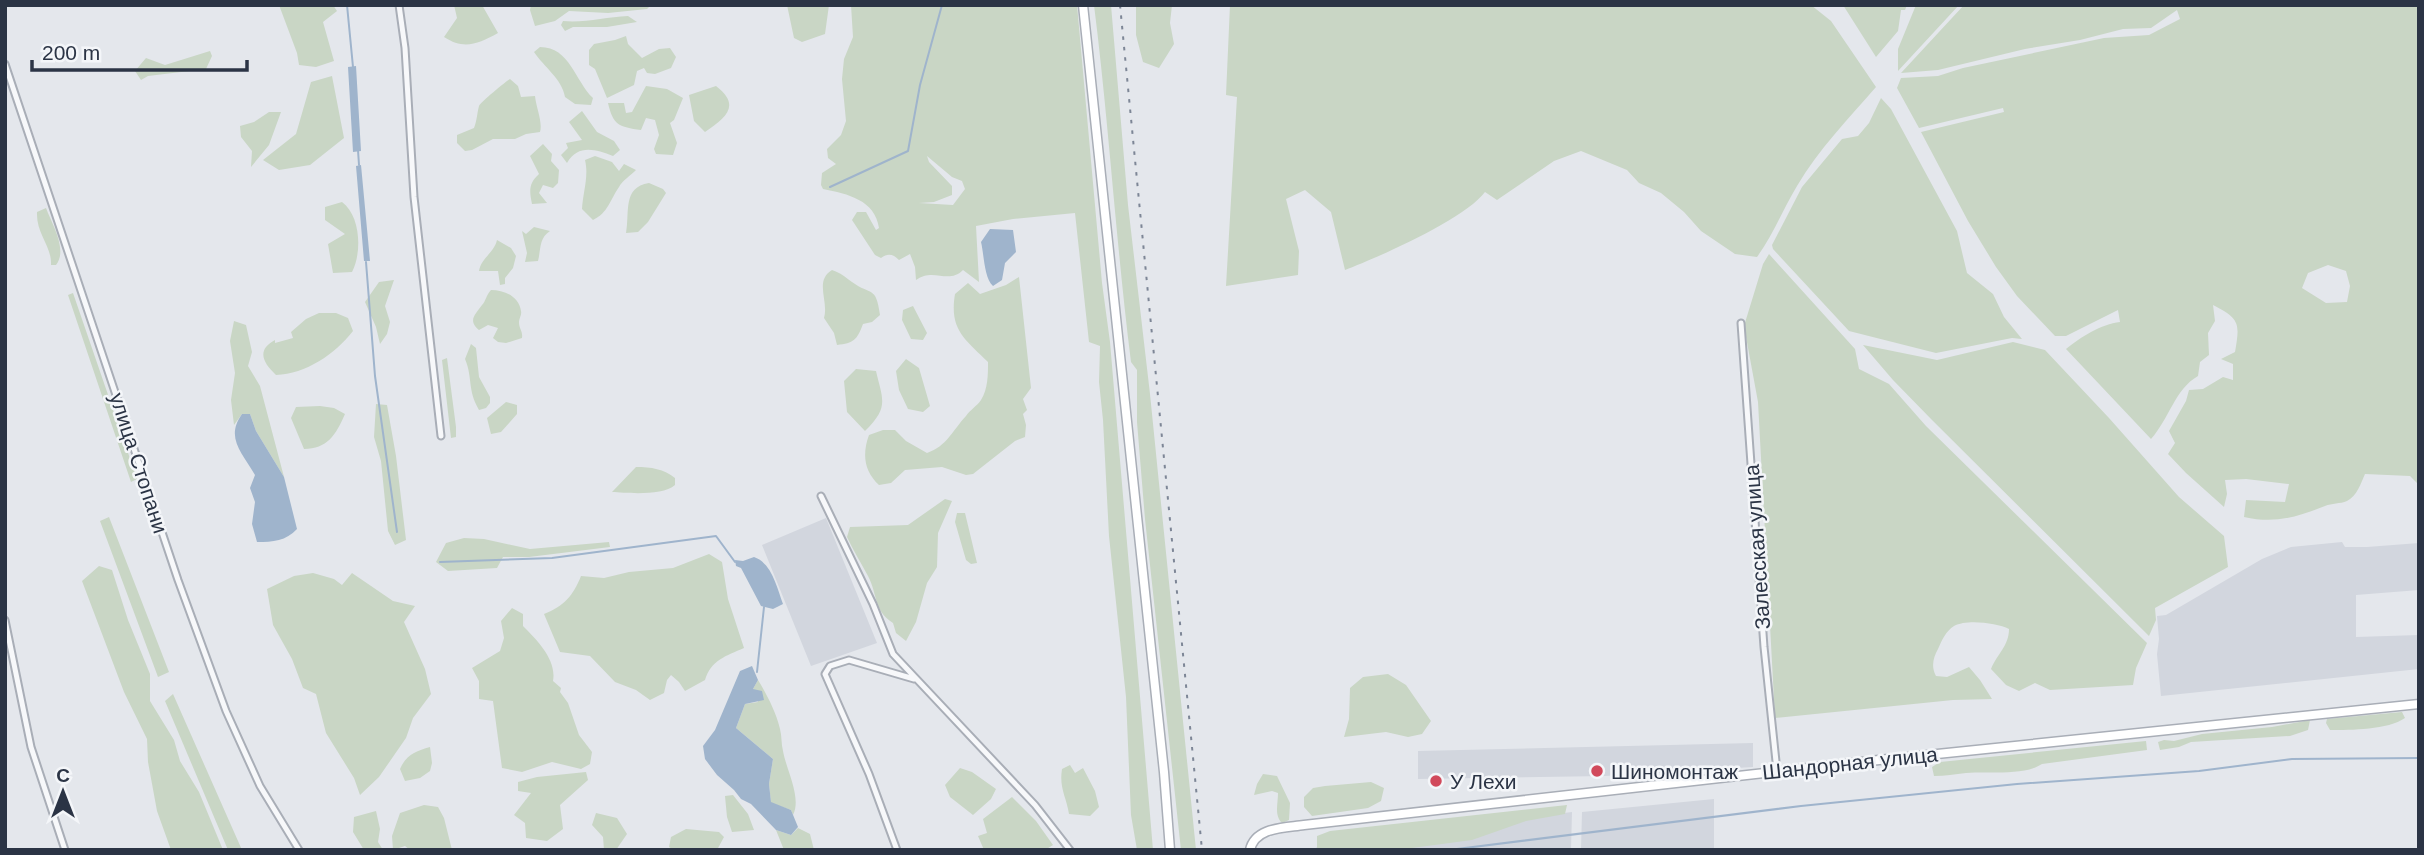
<svg xmlns="http://www.w3.org/2000/svg" width="2424" height="855" font-family="Helvetica,sans-serif">
  <style>
    .built { fill: #d2d6de }
    .green { fill: #c9d6c5; fill-rule: evenodd }
    .water { fill: #9fb4cc }
    .lines { fill: none; stroke-linecap: round; stroke-linejoin: round }
    .stream { stroke: #9fb4cc; stroke-width: 2 }
    .street-casing { stroke: #a9aeb7; stroke-width: 9 }
    .secondary-casing { stroke: #a9aeb7; stroke-width: 11 }
    .street { stroke: #f7f8fa; stroke-width: 5 }
    .secondary { stroke: #fff; stroke-width: 8 }
    .rail { stroke: #7d8696; stroke-width: 2; stroke-dasharray: 3.5 7; stroke-linecap: butt }
    .poi-dot { fill: #d1495b; stroke: #f4f6f9; stroke-width: 2.5 }
    .labels { text-anchor: middle; dominant-baseline: central; stroke-width: 5; stroke-linejoin: round; paint-order: stroke }
    .street-label { font-size: 21px; fill: #2b3445; stroke: #f4f6f9 }
    .poi-label { font-size: 21px; fill: #2b3445; stroke: #f4f6f9; text-anchor: start }
  </style>
  <rect width="100%" height="100%" fill="#e4e7ec"/>
  <!-- built -->
  <path class="built" d="M826,518L877,643L811,666L762,545Z
    M2342,542L2345,547H2367L2419,543V590L2356,595V637L2419,635V669L2161,696L2157,654L2159,639L2157,616L2166,615L2262,559L2291,547Z
    M1753,743V767L1605,776L1418,779V751Z
    M1714,799V850H1581L1582,812Z
    M1572,812L1571,850H1313L1323,843Z"/>
  <!-- green -->
  <path class="green" d="M279,5H333L337,11L323,22L334,61L316,67L299,65L297,53Z
    M454,5H482L498,33C478,44 464,50 444,37L457,18Z
    M531,5H650V6L647,9L608,13L569,11L555,21L535,26L530,10Z
    M787,5H829L825,34L802,42L794,38Z
    M851,5H1077L1102,283L1110,342L1153,850H1137L1131,815L1126,697L1109,536L1103,420L1099,382L1100,346L1089,342L1075,213L1013,219L976,226L979,282L963,270C948,285 934,267 916,280L915,267L910,254L899,260C893,254 888,253 881,258L875,255L852,220L857,212H866L876,230L879,228C875,200 848,194 823,189L821,185L822,173L836,164L828,158L827,149L841,135L846,121L842,79L844,59L853,37ZM927,156L952,177L962,181L965,189L953,205L919,203L934,202L952,195V186L929,162Z
    M1094,5H1111L1128,205L1150,394L1196,850H1181L1145,519L1137,422V370L1131,362C1116,243 1109,124 1094,5Z
    M1136,5H1172L1170,23L1174,44L1159,68L1143,62L1136,35Z
    M1230,5H1811L1831,21L1876,87C1849,118 1818,150 1797,186C1783,209 1773,235 1757,257L1735,254L1701,231L1684,212L1661,193L1639,183L1627,170L1581,151L1554,161L1497,200L1485,192C1465,219 1379,257 1345,270L1331,212L1305,190L1286,199L1299,251L1298,275L1226,286L1237,97L1226,95Z
    M1843,5H1907L1905,10H1901L1898,31L1876,57Z
    M1916,5H1959L1898,71V49Z
    M1964,5H2419V485L2410,476L2365,474C2361,483 2357,496 2347,501C2340,504 2332,503 2325,506C2297,517 2275,524 2244,517L2246,500L2285,502L2289,484L2246,479L2225,480L2227,494L2224,507L2186,473L2168,454L2175,443L2169,431L2186,401L2189,390L2203,389L2223,377L2233,380V364L2221,359L2235,352C2240,323 2240,319 2213,305L2215,321L2208,333L2209,355L2200,362L2198,376C2175,389 2169,419 2151,439L2066,349C2081,337 2101,324 2120,322L2118,310L2066,336H2055L2017,296L1996,267L1968,221L1921,132L2004,112L2003,108L1919,128L1897,88L1901,78L1938,76L1963,68L2104,38L2149,35L2180,19L2177,10L2151,28L2123,29L2080,40L2025,49L1938,70L1901,73ZM2328,265L2346,271L2350,286L2347,302L2326,303L2302,288L2308,273Z
    M628,16L637,22L607,27H573L565,31L561,25L563,21C585,23 606,17 628,16Z
    M626,36L628,44L642,58L659,49L670,48L676,57L671,68L655,74L647,73L644,68L637,71L634,85L607,98L595,69L589,65V50L594,44L615,40Z
    M540,47C570,47 575,81 593,98L591,105L575,104L565,97C562,79 544,67 534,52Z
    M210,51L212,56L206,69L148,76L141,80L135,71L146,58L165,65Z
    M332,76L344,138L310,165L279,170L263,160L296,134L311,82Z
    M510,79L518,86L521,97L535,96C536,107 543,123 540,132L526,134L515,139H493L472,150L465,151L457,143V135L474,128C477,121 477,113 479,106C481,102 505,82 510,79Z
    M646,86L667,89L683,98L674,120L670,123L677,143L673,155L656,154L654,149L659,135L655,120L646,118L641,130C619,127 613,125 608,103H624L626,113L632,112Z
    M716,86C742,106 725,118 705,132L694,121L689,95Z
    M1881,98L1891,109L1957,231L1967,273L1993,294L2004,317L2022,339L2012,338L1936,353L1849,331L1773,249L1772,245L1802,187L1842,139L1858,136L1869,123Z
    M582,111L597,132L614,141L620,150L613,156C595,149 578,144 567,163L561,155L568,148L566,143L582,140L569,122Z
    M269,112H281L269,145L251,167L252,151L241,137L240,126L254,122Z
    M543,144L552,154L551,161L559,170L558,183L553,188L543,185L539,193L547,203L532,204C529,190 529,183 539,174L530,156Z
    M595,156L612,162L619,171L624,164L636,170C631,175 622,181 619,187C610,200 608,213 593,220L582,209C583,192 589,176 585,160Z
    M649,183L663,189L666,193L648,222L638,232L626,233C630,213 622,187 649,183Z
    M342,202C361,216 362,253 352,272L333,273L328,244L345,234L325,220V207Z
    M46,208C52,224 68,250 56,265H51C52,246 36,234 37,212Z
    M534,227L550,231C539,238 541,249 538,261L525,262L527,253L522,231L526,234Z
    M497,240L511,248L516,256L513,268L505,278V284L500,285L498,271H479C481,258 494,253 497,240Z
    M1769,254L1855,349L1859,369L1889,384L1926,426L2147,643L2136,668L2133,685L2050,690L2035,683L2019,691L2006,685L1991,669C1997,654 2009,646 2009,629C1997,623 1967,619 1954,626C1946,631 1942,640 1938,649C1933,658 1931,667 1936,676L1947,677L1969,667L1980,680L1992,699L1953,700L1775,718L1758,402L1744,326L1763,264Z
    M832,270C841,273 845,277 852,282C871,296 876,285 880,315L872,322L863,324C857,340 854,343 837,345L834,333L824,318C829,301 814,281 832,270Z
    M1019,277L1031,388L1023,399L1027,410L1023,414L1026,425L1025,437L1015,441L973,474L966,475L942,467L905,470L891,483L879,485C864,471 862,454 869,435L883,430H895L906,441L927,453C947,446 952,431 966,416C970,410 977,406 981,400C988,389 988,375 988,362C965,339 949,330 955,294L968,283L980,294L1006,285Z
    M394,280L385,306L390,322L387,334L380,344L376,327L365,302L379,282Z
    M491,290C504,290 519,296 521,311C522,315 519,318 519,322C519,329 523,331 522,338L506,343L498,342L493,338L498,328L488,325L479,330C467,320 476,314 482,305C486,301 486,295 491,290Z
    M73,293L137,479L131,482L68,295Z
    M913,306L927,333L923,340L911,339L902,320L903,310Z
    M319,313H336L348,318L353,331C335,354 306,374 276,375C263,363 256,350 275,340V343L293,338L291,332L306,319Z
    M234,321L246,325L252,352L248,366L260,386L284,477L256,431L250,414H242L234,425L231,400L235,373L230,341Z
    M2013,342L2045,350L2109,418L2179,497L2224,536L2228,567L2155,608L2156,620L2149,636L1932,420L1893,380L1863,345L1937,360Z
    M471,344L476,348L479,377L490,397V403L486,408L479,410C467,390 473,378 465,359Z
    M447,358L456,427V437L451,438L442,360Z
    M906,359L919,368L930,406L923,412L908,409L899,390L896,371Z
    M856,369L876,371C883,401 889,407 865,431L847,412L844,381Z
    M506,402L517,405V414L501,432L491,434L487,418Z
    M376,404L387,405L396,456L406,540L395,545L388,531L381,461L374,437Z
    M320,406L334,408L345,414C336,435 327,449 304,449L291,418L296,407Z
    M636,467C651,467 664,469 675,478V485C663,496 628,493 612,492Z
    M945,499L952,501L938,533L937,567L927,583L916,622L906,641L896,633L893,623C873,610 878,595 868,576C861,563 853,550 847,537L850,527L908,525Z
    M957,513H965L977,563L971,564L966,560L955,522Z
    M109,517L169,672L158,677L100,521Z
    M464,538L484,539L530,549L609,542L610,547L529,557H503L497,568L448,571L436,562L446,543Z
    M709,554L722,562L728,599L744,648C726,656 711,660 705,680L685,691L679,682L671,675L667,680L664,693L650,700L636,690L615,682L590,656L560,652L544,614C564,606 573,596 581,576L604,578L629,572L673,568Z
    M99,566L112,570L128,620L150,674V701L174,740L180,761L199,792L223,850H171L157,811L148,762L147,739L124,692L82,581Z
    M313,573L334,579L342,585L352,573L393,601L415,606L404,622L425,669L431,694L413,718L406,738L379,777L360,795L354,778L326,733L316,694L303,688L292,659L273,625L267,589L294,576Z
    M512,608L523,614V626C537,640 557,660 553,681L561,688L560,692L568,703L579,735L592,752L590,764L581,769L552,762L522,772L502,768L493,701L479,699V681L472,668L500,651L504,638L501,621Z
    M1388,674L1406,685L1431,721L1422,734L1408,737L1386,732L1344,737L1349,719L1350,688L1363,677Z
    M758,680C767,695 776,712 780,729C782,736 781,744 783,751C786,769 802,798 793,815L791,810L771,803L769,784L773,759L736,728L745,704L758,702L753,689Z
    M173,694L242,850H228L165,701Z
    M2402,712L2405,718C2388,730 2351,730 2330,730L2326,723L2327,719Z
    M2310,720L2308,730L2290,736L2191,742L2179,747L2160,750L2158,742L2164,740L2174,741L2202,734L2272,727Z
    M2146,741L2147,750L2042,764C2024,776 1988,771 1966,773C1955,774 1945,776 1934,776L1932,767L1940,762Z
    M430,747L432,763L430,771L420,778L405,781L400,769C406,755 416,751 430,747Z
    M1070,765L1075,773L1083,768L1095,791L1099,807L1090,816L1069,814C1066,796 1059,788 1062,769Z
    M960,768L972,772L996,789L991,799L973,815L950,797L945,785Z
    M586,772L588,780L560,805L563,829L547,841L526,838L525,823L514,815L531,793L518,791V782L537,777Z
    M1263,774L1277,776L1290,803L1289,820L1282,823C1274,815 1278,804 1278,793L1272,791L1254,795L1257,784Z
    M1371,782L1384,788L1381,801L1368,808L1312,816L1304,807V797L1313,788L1325,786Z
    M733,795L748,814L754,830L732,832L727,817L725,796Z
    M1012,797L1036,821L1053,845L1045,850H984L978,836L987,833L983,819Z
    M424,805L438,807L444,818L452,850H410L405,846L393,850L392,836L400,813Z
    M1567,805L1565,814L1526,821L1472,840L1397,850H1317V836L1330,831Z
    M376,811L380,829L378,842L383,850H364L353,832L354,817Z
    M596,813L617,818L627,834L616,850H604L603,837L592,825Z
    M798,828L810,834L814,850H784L776,830L791,835Z
    M686,829L719,832L724,837L717,850H674L669,847L671,837Z"/>
  <!-- water -->
  <path class="water" d="M356,66L361,151L353,152L348,67Z
    M361,165L370,261H364L356,166Z
    M990,229L1013,230L1016,252L1005,263L1002,280L993,286C984,278 984,254 981,242Z
    M242,414H250L256,431L284,477L297,529C286,541 273,542 257,542L252,524L255,502L250,488L255,475C242,452 225,438 242,414Z
    M754,557C772,563 777,588 783,604L773,609L761,606L741,568L736,566L735,560L743,561Z
    M752,666L758,680L753,689L762,691L764,700L745,704L736,728L773,759L769,784L771,802L791,810L798,827L791,835L776,830L751,804L741,799L734,790L717,775L705,759L703,746L715,730L740,671Z"/>
  <g class="lines">
    <!-- stream -->
    <path class="stream" d="M347,5L353,67
      M358,150L359,165
      M830,187L908,151L920,85L942,5
      M366,262L375,376L397,532
      M440,562L552,558L716,536L735,562
      M757,672L764,607
      M1449,850L1801,806L2017,784L2199,771L2292,759L2419,758"/>
    <defs>
      <path id="street" d="M399,5L405,48L414,197L441,436
        M5,64L178,580L226,711L260,786L299,850
        M1741,323L1764,647L1777,771
        M821,496L873,604L893,654L1035,805L1070,850
        M5,620L31,747L65,850
        M897,850L869,774L825,674L830,666L849,660L914,679"/>
      <path id="secondary" d="M1083,5L1164,772L1170,850
        M1250,850C1255,827 1284,828 1304,825L1879,760L2419,704"/>
    </defs>
    <!-- street casing -->
    <use href="#street" class="street-casing"/>
    <!-- secondary casing -->
    <use href="#secondary" class="secondary-casing"/>
    <!-- street -->
    <use href="#street" class="street"/>
    <!-- secondary -->
    <use href="#secondary" class="secondary"/>
    <!-- rail -->
    <path class="rail" d="M1120,5L1202,850"/>
  </g>
  <!-- markers -->
  <g class="poi-dot">
    <circle cx="1597" cy="771" r="7"/>
    <circle cx="1436" cy="781" r="7"/>
  </g>
  <g class="labels">
    <!-- street labels -->
    <g class="street-label">
      <text transform="translate(139 463) rotate(72)">улица Стопани</text>
      <text transform="translate(1757 547) rotate(-94)">Залесская улица</text>
      <text transform="translate(1850 763) rotate(-6)">Шандорная улица</text>
    </g>
    <!-- poi labels -->
    <g class="poi-label">
      <text x="1611" y="771">Шиномонтаж</text>
      <text x="1450" y="781">У Лехи</text>
    </g>
  </g>
  <!-- border -->
  <rect width="2424" height="855" fill="none" stroke="#2b3445" stroke-width="14"/>
  <!-- north arrow -->
  <g transform="translate(63 792)" stroke="#f4f6f9" stroke-width="5" paint-order="stroke">
  <path d="M0-5L12 26L0 18L-12 26Z" fill="#2b3445"/>
  <text y="-10" font-size="19" font-weight="bold" text-anchor="middle" fill="#2b3445">С</text>
  </g>
  <!-- scale -->
  <path d="M32 60v10h215v-10" fill="none" stroke="#2b3445" stroke-width="3.5"/>
  <text x="42" y="60" font-size="21" fill="#2b3445" stroke="#f4f6f9" stroke-width="5" paint-order="stroke">200 m</text>
</svg>
